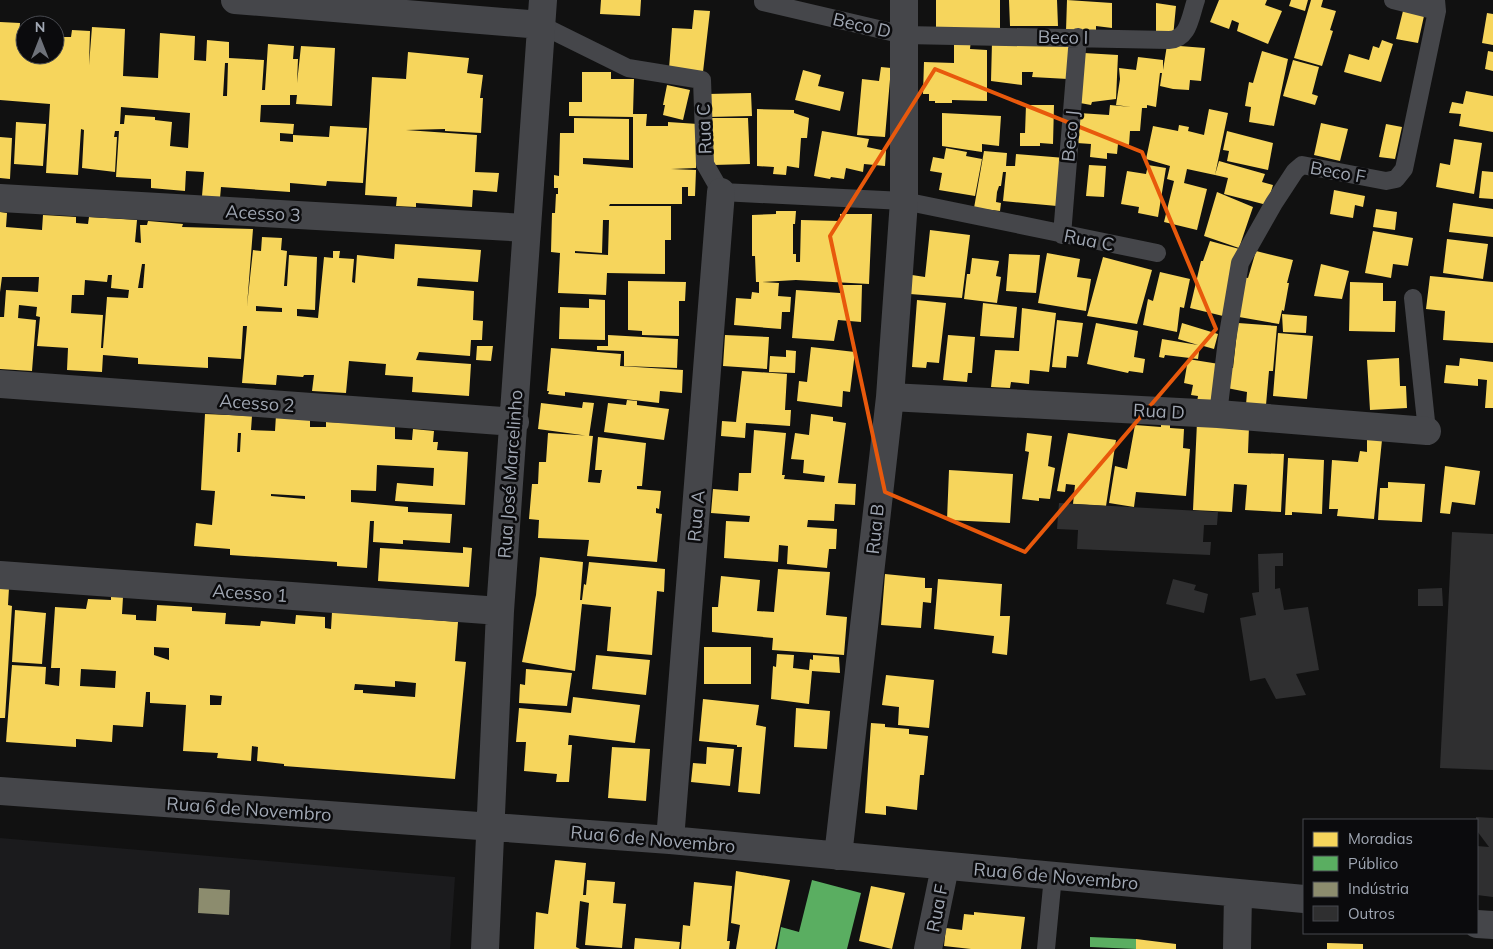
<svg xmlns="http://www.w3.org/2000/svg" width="1493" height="949" font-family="Mulish,sans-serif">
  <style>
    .built { fill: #1b1b1d }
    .homes { fill: #f6d55c; fill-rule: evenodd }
    .public { fill: #5aae61 }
    .industry { fill: #8c8c6e }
    .building { fill: #2f2f30 }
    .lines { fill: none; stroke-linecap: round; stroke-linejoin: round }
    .service { stroke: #45464a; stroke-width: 18 }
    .minor { stroke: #45464a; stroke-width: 28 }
    .marked { fill: none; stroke: #e8590c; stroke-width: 4; stroke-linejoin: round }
    .labels { text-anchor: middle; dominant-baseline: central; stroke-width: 5; stroke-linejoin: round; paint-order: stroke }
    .street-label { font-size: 18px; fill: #a0a7b3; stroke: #0b0b0d }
  </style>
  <rect width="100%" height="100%" fill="#111"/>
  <!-- built -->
  <path class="built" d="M0,838L455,877L450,949H0Z"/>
  <!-- homes -->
  <path class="homes" d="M601,0H641L640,16L600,14Z
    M936,0H1000V31L936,29Z
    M1009,0H1057L1058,26H1010Z
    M1067,0L1112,3V28L1096,26V33L1066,31Z
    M1219,0H1267L1265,5L1282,11L1268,44L1237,31L1239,23L1232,20L1229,29L1210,22Z
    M1291,0H1308L1305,11L1289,6Z
    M1311,0H1323L1321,7L1336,11L1330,30L1333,31L1322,66L1294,58Z
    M1156,3L1176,6L1173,37L1156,35Z
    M694,10L710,11L703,72L669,69L672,28L692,29Z
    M1403,11L1424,16L1418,43L1396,39Z
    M1487,13L1493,14V45L1482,43Z
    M0,22L20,23L18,48L25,49V55H55V37H71L72,30L90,31L89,65L92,27L125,29L123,76L158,78L160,33L195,36L194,60L206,61L207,40L229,42V58L264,60L262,90H265L268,44L294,46L293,59H298L297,83L301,46L335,48L332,106L296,104L297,95H290V105H261L260,122L294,124L293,134L280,133V141L293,142V135L329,137L330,126L367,128L363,183L327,181L326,186L290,183V192L221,187L220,198L202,196L204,172L186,171L185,191L151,188V179L116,177L119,131H115L114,137H117L115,172L82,168L84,130L81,129L78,175L46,173L50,104L0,100ZM225,63H228L227,96H223ZM121,107L190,113L188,148L170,146L172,122L155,120V117L125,115L124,124H120Z
    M954,39H971L970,49L987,50V101L952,100V103H935V101H929V94H923L924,62L954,63Z
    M1382,40L1393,44L1381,82L1344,72L1349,54L1369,60L1373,46L1379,48Z
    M992,42H1069L1068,79L1032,77L1033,72H1022V85L991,81Z
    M1167,45L1205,48L1201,81L1190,80L1189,90L1173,89L1160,86L1162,73H1160L1156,107L1147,105V108H1142L1140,131H1130L1129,145L1118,144L1117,154L1107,153V159L1090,157L1091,144L1077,143L1079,113L1109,115L1110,105L1131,107L1116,105L1120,79L1119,68L1136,70L1138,57L1163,60V70Z
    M1262,51L1288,59L1274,126L1249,122L1251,107L1245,106L1249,82L1253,83Z
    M1488,51L1493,52V71L1485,69Z
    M408,52L469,58L467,73L483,75L480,98H483L481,133L445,131V129L406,130L477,135L475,172L499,173L497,192L473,190L472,207L416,203V207L396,206L397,197L365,195L372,77L406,79Z
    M1084,53L1118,55L1116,99L1092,102L1091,105L1080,103Z
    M1293,60L1319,67L1312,94L1318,96L1315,105L1283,96Z
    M881,67L891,68L885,137L857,135L862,79L879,81Z
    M803,70L821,75L818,86L844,92L840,111L795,100Z
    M582,72H611V79H634L633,114H647L646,126H668V122L698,124L696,168L671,169L696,170L695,196H688V187H682V204H610L609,206H671V240H665V274L607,273L606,295L558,293L560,253L551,252L552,213H555L556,194H558V188H554V175L559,176L560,133H574V118L629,119V160L583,158V164L633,168V117L569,116V102H582ZM603,220H609L608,255L575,253V251L602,253Z
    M667,85L690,90L683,120L663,115L665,105H663Z
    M1466,91L1493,96V132L1459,126L1461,114L1449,113L1452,102L1463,104Z
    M751,93L752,116L708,117V94Z
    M1026,105H1054L1053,144L1040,143V146H1020V133H1025Z
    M757,109L794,110V113L809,118L807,138H801L799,168L787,166L786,175L773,174L774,167L757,166Z
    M1209,109L1228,113L1215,175L1187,169L1184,183L1207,189L1197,230L1164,222L1174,181L1167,179L1170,166L1146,159L1153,126L1178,131L1179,125L1189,127L1188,131L1204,135Z
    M942,113L1001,116L999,146L982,144V152L942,146Z
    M712,118H748L750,164L713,165Z
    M16,122L46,124L43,166L14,164Z
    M1321,123L1348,129L1340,161L1314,155Z
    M1386,124L1402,127L1395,159L1379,157Z
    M822,131L869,139L867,147L886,151L885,166L864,164L863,172L846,168L844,179L831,177L830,179L814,176Z
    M1227,131L1273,143L1268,170L1227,161L1229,151L1223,150Z
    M0,137L12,138L10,179L0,178Z
    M1454,139L1482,143L1474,194L1436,187L1440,163L1450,165Z
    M946,148L967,152L966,156L982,159L975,196L939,190L942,173L930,171L933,157L944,159Z
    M984,151L1007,153L1006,166H1015L1016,154L1065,158L1057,206L1003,201L1006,172H1003L1001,186H999L997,192L996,202L1001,203L1000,211L974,208Z
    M1219,161L1265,174L1262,182L1273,185L1267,205L1224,194L1228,178L1215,175Z
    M1089,165L1106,166L1104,197L1086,196Z
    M1148,165L1166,168L1158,217L1138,213L1139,207L1121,204L1127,171L1146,174Z
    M1482,171L1493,172V199L1479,198Z
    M1334,190L1365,196L1363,207L1355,205L1353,218L1330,214Z
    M1217,192L1253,207L1239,248L1204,236Z
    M1453,203L1493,209V237L1449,232Z
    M1376,209L1397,212L1395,230L1373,227Z
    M776,211H796L795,224H793V254H796V262H800L801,220L840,221V214H872L869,284L796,280L762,282L779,283L778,296L791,297L790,312H782L781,329L734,325L736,298L751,299L752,292L759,293V282H756L755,256H752V215L776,214Z
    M0,212L7,213L6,227L42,230L43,215L76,217V223L88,224L89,217L137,220L135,242L141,243L140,225H147L148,221L183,224L182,227L253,229L247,306L253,250L261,251L262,237L282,238L281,250L287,251L284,286H287L289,255L317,257L315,310L297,309V316L318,318L324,257L333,258V251H340L339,258L354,259L352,282L355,283L357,255L394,259L395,244L481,250L478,282L418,278L417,286L474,291L473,320L483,321L482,340H471L470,356L419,352L416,360L471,364L469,396L412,392L413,377L385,375L386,364L349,361L346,393L312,391L314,375H304L303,377L277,375L276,385L242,383L247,326H243L241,359L208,357V368L138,364V358L103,355L102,372L67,370L68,348L37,346L40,317L36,316L37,307L19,305L18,318L36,320L32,371L0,369V317H4L6,290L38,292L39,277H2L0,292ZM142,264H145L143,288H138ZM108,275H112L111,288L129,290L128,298L107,297L103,348H101L103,315L71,313L72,295H84L85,280L107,282ZM256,306L282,308V312L256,311Z
    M930,230L970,235L962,298L910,294L912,275L925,277Z
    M1373,231L1413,238L1408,266L1393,264L1391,278L1365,273Z
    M1447,239L1488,244L1483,279L1443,273Z
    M1210,241L1243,250L1223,316L1190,308L1201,261H1203Z
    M1256,251L1293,260L1287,283H1289L1284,311L1282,310L1279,324L1239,317L1242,277L1248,278Z
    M1047,253L1080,259L1077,277L1091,279L1086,311L1038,303Z
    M1009,254L1040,255L1036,293L1006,291Z
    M1103,257L1152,270L1137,324L1087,316Z
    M972,258L999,261L996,276L1001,277L997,303L964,299L967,274H970Z
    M1321,264L1349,271L1342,299L1314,296Z
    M1160,272L1190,279L1184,308L1180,307L1177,332L1143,325L1148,299L1153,301Z
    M1430,276L1493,282V343L1443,340L1445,311L1426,309Z
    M628,281L686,282L685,301H679V336L642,335V331L628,330Z
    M1350,282L1383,283V301H1396L1395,332L1349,331Z
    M840,285H862L861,322L838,320L834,341L792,338L796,290L840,293Z
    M589,299L605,300V340L559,339L560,307L589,308Z
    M917,300L946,303L939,363L927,362L926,368L912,367Z
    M983,303L1017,307L1014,338L980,336Z
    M1022,308L1056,313L1049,372L1030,370L1029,384L1011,382L1010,388L991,387L995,350L1019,351Z
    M1282,314L1307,316L1306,333L1283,332Z
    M1057,320L1083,323L1078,357L1067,356L1066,368L1052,367Z
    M1096,323L1138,331L1134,357L1145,359L1143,373L1129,371L1128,373L1087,364Z
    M1182,323L1218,334L1214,349L1200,345L1198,359L1165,355L1164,358L1159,357L1162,339L1198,345L1178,339Z
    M1238,323L1277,326L1273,371H1269L1266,405H1246L1247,392L1227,388L1228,367L1233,368Z
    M1278,333L1313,336L1307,399L1273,396Z
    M608,335L678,339L677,368L624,366V351L597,350V346H608Z
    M725,335L769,337L767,369L723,366Z
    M948,335L975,337L972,373H968L967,382L943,380Z
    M477,346H493L491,361L476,360Z
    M811,347L855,352L850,392L843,391L842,407L797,401L799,381L807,382Z
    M551,348L621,354L620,366L683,370L682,393L660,391L659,403L565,392V396L548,394L549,391H547Z
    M786,350L796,351L795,373L769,372L770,356L786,357Z
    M1399,358L1400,386H1406L1407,408L1370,410L1367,360Z
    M1460,358L1493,362V408H1485L1487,380L1478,379V386L1444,383L1446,365L1459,366Z
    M1188,359L1219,364L1212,405L1197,402L1198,396L1191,395L1193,385L1184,383Z
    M742,371L787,374L785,410H791L790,426L746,423L745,438L721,436L722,421L736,422Z
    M627,400L637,401V405L669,409L664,440L604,432L608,403L626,405Z
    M583,402L594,403L589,436L538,429L541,403L582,408Z
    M205,414L252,416L251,430L275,431L276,415L310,418V427H326V422L395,425V439L412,440L413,429L434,431L433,442H438L437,450L468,452L465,505L395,501L397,483L433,486L434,468L377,465L376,491L351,490V502L408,507V512L452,514L450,543L403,540V544L373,542L374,521H370L367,568L337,566V562L230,555V549L194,546L196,523L212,525L215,491L201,490ZM238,433H241L240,452H237ZM271,494L305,496V499L271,496Z
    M811,414L833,417V421L846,423L838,483L856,484L855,505L835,504L834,521L808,520L807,527L837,529L836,549H829L827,568L787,564L788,546L779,545L778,562L724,558L726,521L749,522L750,516L711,513L713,489L738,491L739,473H751L754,430L786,433L782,475H785L784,479L824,482L825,476L803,473L804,460L791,459L795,433L809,435Z
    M1161,422H1170V428L1184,429L1183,448L1190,449L1186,496L1136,492L1134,507L1109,503L1115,466L1127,469L1135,425L1161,427Z
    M1197,422L1249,427L1248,453L1284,454L1281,512L1245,510L1247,485L1234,484L1232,512L1193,510Z
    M548,433L593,436L588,482L600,483L602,470H595L598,437L646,443L642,486H637V489L661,491L659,509L656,508V513L662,514L657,562L587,556L589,540L538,538L539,520L529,519L532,484H538L539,462H546Z
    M1027,433L1052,436L1048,466L1055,468L1050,499L1039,498V501L1022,499L1029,452L1025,451Z
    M1068,433L1116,440L1106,506L1073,504L1075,485L1066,484L1065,492L1057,491Z
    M1367,438L1382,440L1374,519L1337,516L1338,509H1329L1332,460L1358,462L1360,451L1367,452Z
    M1288,458L1324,460L1322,514L1292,512V515H1285Z
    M1445,466L1480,471L1475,505L1452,502L1450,514L1440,513Z
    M949,470L1013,474L1010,523L947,520Z
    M1388,482L1425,484L1422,522L1378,520L1380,488H1388Z
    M463,547L472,548L469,587L378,581L380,548L463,553Z
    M540,557L583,562L580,600H582L584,584L586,585L589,562L665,569L664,592L657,591L652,655L607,651L611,607L582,604L575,671L522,662L536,595Z
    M778,569L830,572L826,615L847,617L844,655L772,650L773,638L712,632V607H718L721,576L760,580L757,611L774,612Z
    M885,574L925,578V588H932L931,603L923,602L921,628L881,625Z
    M938,579L1002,584L1000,616H1010L1007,655L992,653L994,636L934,629Z
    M0,587L9,588L8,605L12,606L5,718H0Z
    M111,596L123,597L122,614L136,615V620L156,621L157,605L192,607V611L226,613L225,624L260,626L261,621L295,624L296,615L325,617V628L331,629L332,612L458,622L455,661L466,662L455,779L284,766V764L257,761L258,747L252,746L251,761L217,758L218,753L183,751L186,705L150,703V692H146L143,727L113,725L112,742L76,739V747L6,742L12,665L46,667L45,684L59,686L60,668H51L55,607L86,609L88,599L111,600ZM154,647L169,648V660L154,655ZM81,669L116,671L115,688L80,686ZM395,681L416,683L415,697L363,693V690H354L355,684L395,687ZM210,695L222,696L221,705H210Z
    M15,610L46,613L42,664L12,662Z
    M704,647H751V684H704Z
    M777,654L794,655L793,668L809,670L810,659L813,660V655L839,657L840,673L812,671L809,704L771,699L773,666L776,667Z
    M596,655L650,660L646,695L592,689Z
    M526,669L572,673L567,706L519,703L520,684L525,685Z
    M886,675L934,680L929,728L898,725L899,707L882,705Z
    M573,697L640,705L635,743L569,735L568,745H572L569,782H556L557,774L524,771L526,742H516L519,708L571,713Z
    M703,699L759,705L756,725L766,727L760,794L738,792L742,747H737V745L699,741Z
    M796,708L830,711L827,749L794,747Z
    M871,723L885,724V727L909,729V734L928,736L924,775H920L917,810L886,806V815L865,813Z
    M612,747L650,749L646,801L608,798Z
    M707,747L734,749L730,786L691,782L693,763L706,764Z
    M555,860L586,863L583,895H586L587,880L615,882L613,903L626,904L622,948L585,945L589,903L580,901L576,947L580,949H534L536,912L548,914Z
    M736,871L790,880L775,949H736L740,925L731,923Z
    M694,882L732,886L727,941H730L729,949H681L683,925L690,926Z
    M871,886L905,893L892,949L859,941Z
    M974,912L1025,917L1021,949H971L944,946L946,928L962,930L964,914L974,915Z
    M635,938L680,942L679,949H634Z
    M1136,939L1176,944V949H1136Z
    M1327,943L1363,944V949H1327Z"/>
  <!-- public -->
  <path class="public" d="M812,880L861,893L847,949H777L781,927L799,932Z
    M1090,937L1136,939V949L1090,947Z"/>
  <!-- industry -->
  <path class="industry" d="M199,888L230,890L229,915L198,913Z"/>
  <!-- building -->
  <path class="building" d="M1059,503L1218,512L1217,525H1204L1203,542H1211L1210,555L1077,549L1078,530L1057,529Z
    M1452,532L1493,534V770L1440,768Z
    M1283,553V566H1275V589L1280,588L1284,610L1308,607L1319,670L1296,674L1306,695L1276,699L1265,678L1250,681L1240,618L1256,615L1252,593L1259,592L1258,554Z
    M1173,579L1196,585L1194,590L1208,594L1204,613L1166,604Z
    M1442,588L1443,606H1418V589Z
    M1476,817L1493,818V897L1477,895V846L1489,847L1477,831Z"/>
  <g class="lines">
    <!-- service -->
    <path class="service" d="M763,0V2L904,35L1169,40C1189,39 1190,17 1196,0
      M1393,0L1437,11
      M541,25L628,68L702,80L705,164L721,192L904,201L1157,253
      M1062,235L1078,37
      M1413,298L1427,431
      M1218,414L1227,340L1240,263L1274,203L1295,171L1302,165L1386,181L1396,179L1404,169L1437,11L1436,0
      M1046,949L1053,876"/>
    <!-- minor -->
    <path class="minor" d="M235,0L541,25
      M0,198L526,228
      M0,384L515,422
      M890,397L1218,414L1427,431
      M0,575L500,611
      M0,791L670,840L1304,899
      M670,840L721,192
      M838,856L890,397L904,201V0
      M1477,924L1493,925
      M485,949L500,611L543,0
      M928,949L945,867
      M1237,949L1238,893"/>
  </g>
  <!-- marked area -->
  <path class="marked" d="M935,69L1142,152L1216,329L1025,552L885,492L830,236Z"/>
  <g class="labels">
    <!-- street labels -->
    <g class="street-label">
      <text transform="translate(862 25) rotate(13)">Beco D</text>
      <text transform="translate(1063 37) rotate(1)">Beco I</text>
      <text transform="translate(704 129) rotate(-92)">Rua C</text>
      <text transform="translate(1070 136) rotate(-85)">Beco J</text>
      <text transform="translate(1338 172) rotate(10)">Beco F</text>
      <text transform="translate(263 213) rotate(3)">Acesso 3</text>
      <text transform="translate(1089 240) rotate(11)">Rua C</text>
      <text transform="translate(257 403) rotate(4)">Acesso 2</text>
      <text transform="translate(1159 411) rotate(3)">Rua D</text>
      <text transform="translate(510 474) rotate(-86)">Rua José Marcelinho</text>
      <text transform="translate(696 516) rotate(-85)">Rua A</text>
      <text transform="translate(875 529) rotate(-84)">Rua B</text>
      <text transform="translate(250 593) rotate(4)">Acesso 1</text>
      <text transform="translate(249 809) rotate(4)">Rua 6 de Novembro</text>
      <text transform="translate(653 839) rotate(5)">Rua 6 de Novembro</text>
      <text transform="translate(1056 876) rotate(5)">Rua 6 de Novembro</text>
      <text transform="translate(937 908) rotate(-79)">Rua F</text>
    </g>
  </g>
  <!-- legend -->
  <rect x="1303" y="819" width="175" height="115" fill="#0b0b0d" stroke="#47494f"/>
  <rect x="1313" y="832" width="25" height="15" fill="#f6d55c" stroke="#47494f"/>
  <text x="1348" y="844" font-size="15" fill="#a0a7b3">Moradias</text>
  <rect x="1313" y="856" width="25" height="15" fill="#5aae61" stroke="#47494f"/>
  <text x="1348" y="869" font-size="15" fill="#a0a7b3">Público</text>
  <rect x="1313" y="882" width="25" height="15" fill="#8c8c6e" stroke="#47494f"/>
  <text x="1348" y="894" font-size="15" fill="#a0a7b3">Indústria</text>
  <rect x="1313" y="906" width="25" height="15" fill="#2f2f30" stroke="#47494f"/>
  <text x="1348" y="919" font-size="15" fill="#a0a7b3">Outros</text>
  <!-- north arrow -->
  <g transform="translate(40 40)"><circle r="24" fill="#0b0b0d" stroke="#47494f"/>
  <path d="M0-4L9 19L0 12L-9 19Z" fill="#6e727a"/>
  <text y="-8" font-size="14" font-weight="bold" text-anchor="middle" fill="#a0a7b3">N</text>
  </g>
</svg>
